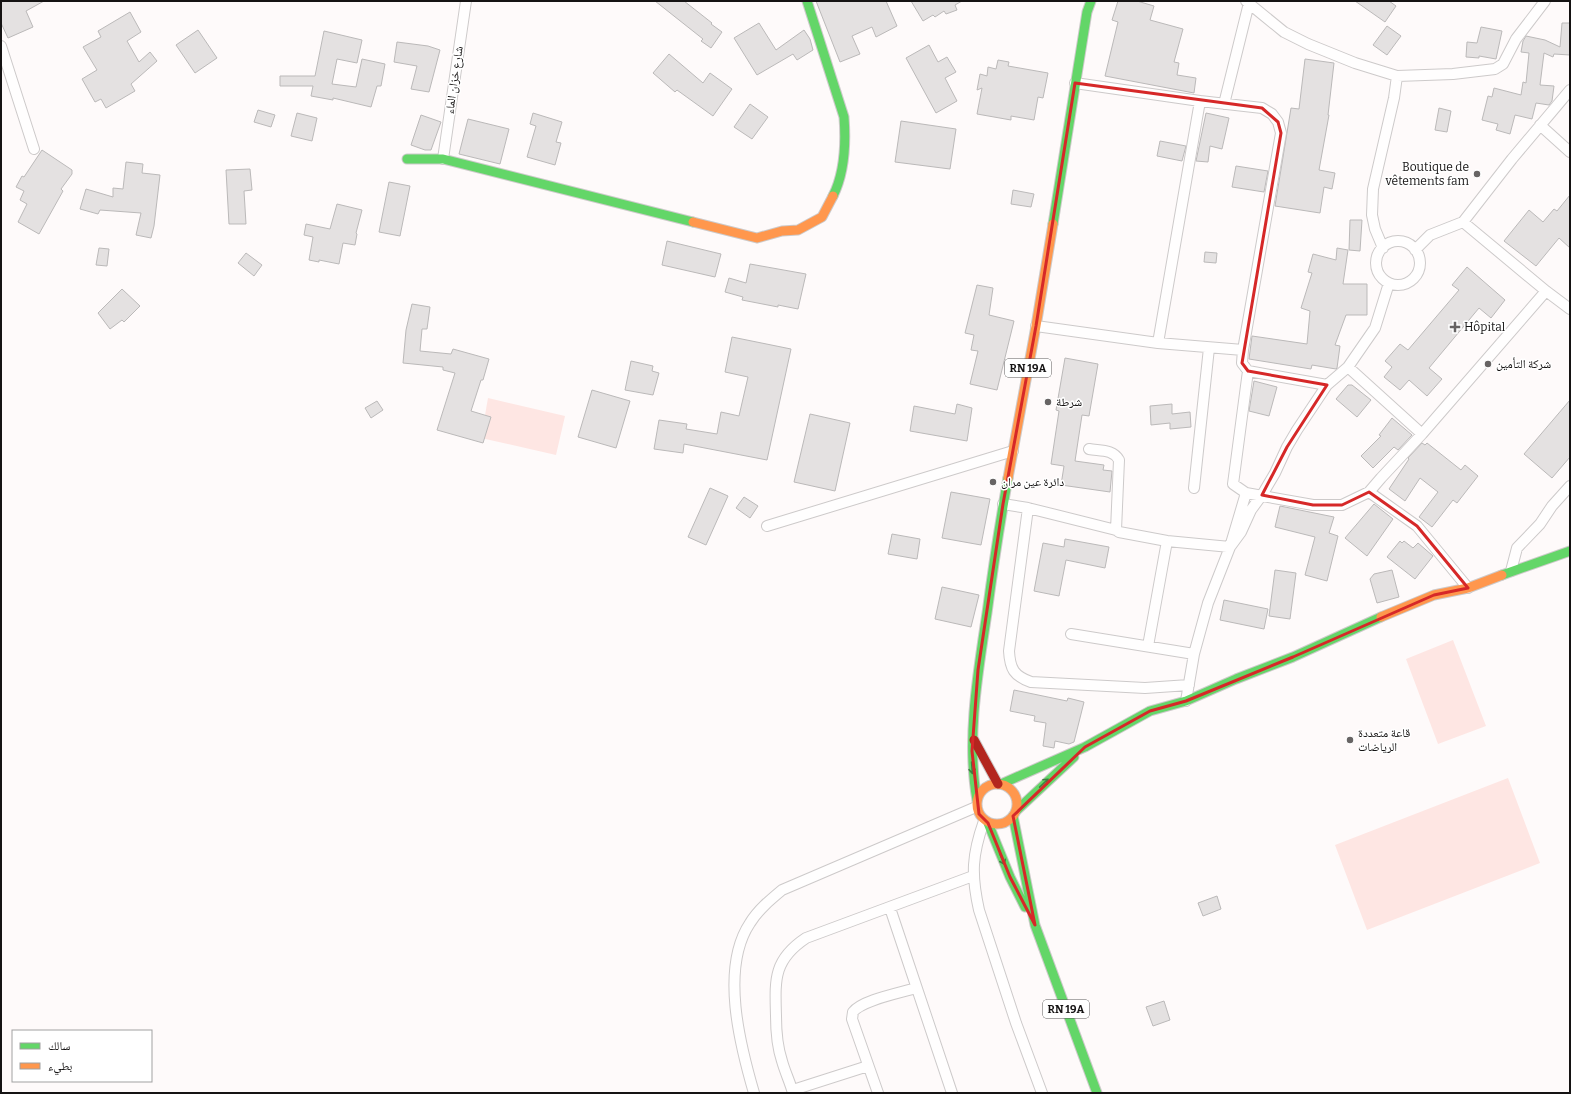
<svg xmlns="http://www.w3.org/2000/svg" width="1571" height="1094" font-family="Bitter,'Noto Naskh Arabic',serif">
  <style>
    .green { fill: #fee6e3 }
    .building { fill: #e4e1e1; stroke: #bbb9b9 }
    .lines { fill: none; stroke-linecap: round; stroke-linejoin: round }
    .street-casing { stroke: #cdcaca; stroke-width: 12 }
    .fast-casing { stroke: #cdcaca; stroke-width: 11 }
    .slow-casing { stroke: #cdcaca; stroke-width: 11 }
    .jam-casing { stroke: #cdcaca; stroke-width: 11 }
    .street { stroke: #fffefe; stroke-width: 10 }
    .fast { stroke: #63d668; stroke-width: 9 }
    .slow { stroke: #ff974d; stroke-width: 9 }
    .jam { stroke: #b3261e; stroke-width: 9 }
    .oneway { stroke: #407e42 }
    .marked { fill: none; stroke: #d62828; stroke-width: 3; stroke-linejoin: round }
    .poi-dot { fill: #676464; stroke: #fff; stroke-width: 1.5 }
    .labels { text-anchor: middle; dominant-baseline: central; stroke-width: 3; stroke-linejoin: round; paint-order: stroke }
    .shield { fill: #fff; stroke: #5b5a5a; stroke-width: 1 }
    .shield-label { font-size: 11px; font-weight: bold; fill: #151313 }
    .street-label { font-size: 12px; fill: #151313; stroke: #fff }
    .poi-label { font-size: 12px; fill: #151313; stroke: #fff; text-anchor: start }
  </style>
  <rect width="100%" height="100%" fill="#fefafa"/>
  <!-- green -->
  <path class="green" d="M488,398L565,416L556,455L481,438Z
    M1453,640L1486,726L1438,744L1406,659Z
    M1508,778L1540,863L1367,930L1335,845Z"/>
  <!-- building -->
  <path class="building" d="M1,1H44L26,11L33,27L8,38L1,23Z
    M655,1H684L712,23L711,24L722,32L711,48L701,41L703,39Z
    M816,1H886L897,26L876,37L872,27L852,36L860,54L840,62Z
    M911,1H962L955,5L957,10L946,14L944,11L935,17L933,15L923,21Z
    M1118,1H1137L1154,6L1150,20L1183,29L1174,62L1179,63L1177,75L1196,78L1194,93L1105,76L1118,22L1112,20Z
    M1355,1H1389L1396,6L1385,22Z
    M130,12L141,32L127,41L139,62L150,52L157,61L131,84L135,91L106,108L101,99L95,102L82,79L97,70L83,47L101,37L98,31Z
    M759,23L776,50L804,30L810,39L813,50L797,60L793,54L757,75L734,38Z
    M1562,23H1570V55L1554,54L1553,57L1544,53L1540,85L1554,86L1552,101L1549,105L1536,103L1532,119L1515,115L1510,134L1496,130L1498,124L1482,120L1488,96L1492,97L1494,88L1521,95L1523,82L1526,83L1529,53L1521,52L1523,41L1526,36L1545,40L1560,47Z
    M1387,26L1401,36L1387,55L1373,45Z
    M1481,27L1502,31L1496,59L1479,56V58L1466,57L1467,42L1477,43Z
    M198,30L217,58L195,73L176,45Z
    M324,31L362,40L357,63L337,59L332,84L356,87L362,59L385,64L381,86H377L371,107L333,98V100L311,96L313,86H280V76H315Z
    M397,42L428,46L440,50L429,92L411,89L417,66L394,62Z
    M929,45L938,62L947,57L956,72L945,78L957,101L936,113L906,58Z
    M669,54L703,83L710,73L732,89L713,116L677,90L675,92L653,73Z
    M1305,59L1334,63L1328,115H1329L1319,170L1335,173L1332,189L1324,187L1320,213L1275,206L1291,108L1299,109Z
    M998,60L1009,62L1008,66L1048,73L1043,98L1038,97L1034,120L1011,116V120L977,114L982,88L977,90L980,74L987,76L988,67L996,69Z
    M750,104L768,117L752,139L734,127Z
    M1439,108L1451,111L1447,132L1435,130Z
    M258,110L275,115L271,127L254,122Z
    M297,113L317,118L312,141L291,136Z
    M533,113L562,122L556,142L561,143L555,165L527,157L536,126L530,124Z
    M1206,113L1229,118L1222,149L1210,146L1208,162L1196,161Z
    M421,115L441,122L431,150H425L411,145Z
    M468,119L509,129L500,164L459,154Z
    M901,121L956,129L950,169L895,162Z
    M1160,141L1186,146L1182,161L1157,156Z
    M42,150L72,170V174L61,189L63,191L39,234L18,222L27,204L20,200L24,191L16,187L22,176L24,177Z
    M126,162L143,164L142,173L160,175L154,226L151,238L136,235L141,213L100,210L98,214L80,209L86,189L113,197V188L123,189Z
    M1236,166L1268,171L1264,192L1232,187Z
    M250,169L252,190L244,191L246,224H229L226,170Z
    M389,182L410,186L400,236L379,232Z
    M1013,190L1034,194L1031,207L1011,204Z
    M1570,195V248L1559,238L1536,266L1504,241L1529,210L1543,222L1554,209L1557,211Z
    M337,204L362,210L356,233L357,234L355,245L343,243L339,264L319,260V262L309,260L313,237L304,235L306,224L330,229Z
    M1350,220H1362L1360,251L1349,250Z
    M667,241L721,254L715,277L662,265Z
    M99,248L109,249L107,266L96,265Z
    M1337,248L1348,250L1343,284H1367V315H1346L1335,345L1340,346L1337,368L1336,369L1312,365L1311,369L1249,359L1252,336L1307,344L1310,311L1301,308L1312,273L1308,272L1313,254L1336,260Z
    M1205,252L1217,253L1216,263L1204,262Z
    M246,253L262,265L254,276L238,263Z
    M750,264L806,274L798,309L778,305V307L742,300L743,297L725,292L729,278L746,283Z
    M1467,267L1505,300L1491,318L1479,308L1429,368L1442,379L1427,396L1409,380L1400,390L1384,377L1392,367L1385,361L1400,344L1408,350L1459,290L1452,285Z
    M977,285L993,288L989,315L1014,321L997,390L970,384L978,351L971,350L974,335L965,333Z
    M122,289L140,306L124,322L122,320L110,329L98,313Z
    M412,304L430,307L427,329H422L420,351L451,354L453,349L489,359L483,380H481L471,411L491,417L483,443L437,430L455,373L443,370V367L403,363L406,330Z
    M732,337L791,349L767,460L684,444L683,453L654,449L659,420L687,424L686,429L717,434L721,412L739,416L748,377L725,372Z
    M1065,358L1098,364L1089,416L1082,415L1075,461L1104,465L1103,470L1112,471L1110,492L1061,485L1064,466L1051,464L1059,411L1056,410Z
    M631,361L653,366L652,371L659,373L653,395L625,390Z
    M1254,381L1277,387L1269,416L1249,411Z
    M1348,385H1352L1371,400L1357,417L1336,399Z
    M592,390L630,401L616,448L578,437Z
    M1570,400V457L1552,478L1524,454Z
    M377,401L383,410L371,418L365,408Z
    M957,404L972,408L967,441L910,431L914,406L955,414Z
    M1172,404V414L1190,412L1191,427L1170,429V423L1151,425L1150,406Z
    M810,414L850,423L835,491L794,482Z
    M1392,418L1412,435L1398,450L1394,447L1373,468L1361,456L1381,436L1379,435Z
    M1422,443L1425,445L1427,443L1461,470L1465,465L1478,476L1457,503L1453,500L1432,527L1419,517L1438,492L1420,478L1405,501L1389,489L1409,459L1408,458Z
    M710,488L728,496L706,545L688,537Z
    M951,492L990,499L981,545L942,538Z
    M744,497L758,506L750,518L736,508Z
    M1374,504L1393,519L1367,556L1345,538Z
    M1280,506L1334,517L1329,533L1338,536L1327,581L1305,575L1315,537L1275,527Z
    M892,534L920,539L917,559L888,554Z
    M1065,539L1109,547L1105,568L1066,560L1059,596L1034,591L1043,543L1064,547Z
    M1400,541L1402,543L1404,541L1413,548L1418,543L1433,556L1415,579L1387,557Z
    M1275,570L1296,573L1290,619L1269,616Z
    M1392,570L1399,597L1377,603L1370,579L1374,574Z
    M942,587L979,595L971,627L935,619Z
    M1224,600L1268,609L1264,629L1220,620Z
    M1014,690L1067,701L1068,698L1084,702L1074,742L1069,744L1055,741L1054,748L1043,746L1046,723L1034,721L1035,716L1010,711Z
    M1217,896L1221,909L1203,916L1198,903Z
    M1164,1001L1170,1020L1153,1026L1146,1007Z"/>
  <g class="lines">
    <defs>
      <path id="street" d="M1246,1L1284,32L1308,44L1355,63L1397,76L1394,98L1373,189L1372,215L1375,229L1383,248
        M1,46L34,149
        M1397,76L1453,74L1495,69L1503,64L1516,39L1545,1
        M1075,83L1200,101L1262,108L1272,114L1278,122L1281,133L1243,350
        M1224,104L1249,3
        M1540,125L1570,152
        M443,159L466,1
        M1463,222L1546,291L1570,309
        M1376 263a22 22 0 1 1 44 0a22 22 0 1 1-44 0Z
        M1415,250L1430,235L1463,222L1512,159L1570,90
        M1036,326L1158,343L1243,350L1242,363L1248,371L1327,385
        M1158,343L1200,101
        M1348,367L1422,434
        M1089,449C1100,451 1113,449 1119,460L1116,530
        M1194,488L1209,348
        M1369,492L1381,478L1422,434L1546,291
        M1246,493L1313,505H1342L1369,492L1417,526L1468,588
        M1003,504L1028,508L1116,530L1119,532L1167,541L1230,547L1246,493L1233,484L1248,371
        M1028,508L1009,651C1010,669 1014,676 1031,682L1145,688L1189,685
        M767,526L1013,451
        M1511,571L1517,548L1540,524L1552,506L1570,486
        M1071,634L1194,654
        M1148,646L1167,541
        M1186,701L1194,654L1208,603L1230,547L1241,532L1251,510L1262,495L1275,473L1287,447L1297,430L1327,385L1348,367L1375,328L1389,283
        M984,821C972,855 971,874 979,910L1016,1023L1042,1093
        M890,908L952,1093
        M793,1090L868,1066
        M754,1093C740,1045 720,968 750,923C758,910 770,900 782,890L976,807
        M793,1093C790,1082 785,1072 782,1061C777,1046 776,1031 776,1016C775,980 773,960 806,938L973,876
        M878,1093L852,1019L853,1012C862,1000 900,993 916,988"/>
      <path id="fast" d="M807,1L844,117C846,143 845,172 833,196
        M407,159H443L693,222
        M1053,224L1087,12L1091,1
        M1502,575L1570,551
        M1001,784L1085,747L1150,711L1186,701L1236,679L1293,657L1381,617
        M977,800C966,740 978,672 987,613C993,568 1000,522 1008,478
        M1016,811L1074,757
        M1013,816L1035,925L1097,1093
        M988,823L1010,877L1025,907"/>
      <path id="slow" d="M693,222L757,238L782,231L798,230L822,217L833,196
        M1008,478L1036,326L1053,224
        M1381,617L1434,595L1468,588L1502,575
        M977 804a20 20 0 1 1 40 0a20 20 0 1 1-40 0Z"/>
      <path id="jam" d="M974,740L998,784"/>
    </defs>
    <!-- street casing -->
    <use href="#street" class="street-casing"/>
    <!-- fast casing -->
    <use href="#fast" class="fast-casing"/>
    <!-- slow casing -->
    <use href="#slow" class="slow-casing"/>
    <!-- jam casing -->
    <use href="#jam" class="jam-casing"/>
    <!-- street -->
    <use href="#street" class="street"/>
    <!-- fast -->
    <use href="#fast" class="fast"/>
    <!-- slow -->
    <use href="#slow" class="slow"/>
    <!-- jam -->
    <use href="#jam" class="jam"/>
  </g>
  <!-- one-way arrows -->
  <defs><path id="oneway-shaft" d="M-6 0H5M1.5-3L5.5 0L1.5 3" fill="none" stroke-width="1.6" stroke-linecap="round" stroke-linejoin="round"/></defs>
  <g class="oneway">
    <use href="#oneway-shaft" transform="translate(972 768) rotate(86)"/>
    <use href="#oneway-shaft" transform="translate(1044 783) rotate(-44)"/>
    <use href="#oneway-shaft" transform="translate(1002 859) rotate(67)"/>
  </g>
  <!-- marked area -->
  <path class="marked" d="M1075,83L1262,108L1278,122L1281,133L1242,363L1248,371L1327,385L1287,447L1262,495L1313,505H1342L1369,492L1417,526L1468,588L1434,595L1293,657L1186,701L1150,711L1085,747L1013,816L1035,925L1010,877L988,823L979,814L972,751L978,670L1003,504L1036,326Z"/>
  <!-- markers -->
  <g class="poi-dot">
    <circle cx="1477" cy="174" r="4"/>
    <path d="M1453 321h4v4h4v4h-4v4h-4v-4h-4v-4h4z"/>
    <circle cx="1488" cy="364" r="4"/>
    <circle cx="1048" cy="402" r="4"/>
    <circle cx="993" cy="482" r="4"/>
    <circle cx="1350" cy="740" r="4"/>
  </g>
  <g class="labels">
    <!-- shield labels -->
    <g class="shield">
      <rect x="1005" y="359" width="46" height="18" rx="3"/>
      <rect x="1043" y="1000" width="46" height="18" rx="3"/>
    </g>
    <g class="shield-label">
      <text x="1028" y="368">RN 19A</text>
      <text x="1066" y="1009">RN 19A</text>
    </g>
    <!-- street labels -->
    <g class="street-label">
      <text transform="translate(454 80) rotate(-82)">شارع خزان الماء</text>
    </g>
    <!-- poi labels -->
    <g class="poi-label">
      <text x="1469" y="167" text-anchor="end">Boutique de<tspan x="1469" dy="14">vêtements fam</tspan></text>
      <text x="1464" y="327">Hôpital</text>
      <text x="1496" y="364">شركة التأمين</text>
      <text x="1056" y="402">شرطة</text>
      <text x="1001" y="482">دائرة عين مران</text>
      <text x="1358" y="733">قاعة متعددة<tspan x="1358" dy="14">الرياضات</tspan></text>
    </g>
  </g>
  <!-- border -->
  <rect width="1571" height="1094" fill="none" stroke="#151313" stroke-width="4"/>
  <!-- legend -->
  <rect x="12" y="1030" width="140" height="52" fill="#ffffff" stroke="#a1a1a1"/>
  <rect x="20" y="1043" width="20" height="6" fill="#63d668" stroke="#a1a1a1"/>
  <text x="48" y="1050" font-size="12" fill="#151313">سالك</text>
  <rect x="20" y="1063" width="20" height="6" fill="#ff974d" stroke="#a1a1a1"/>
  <text x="48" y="1070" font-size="12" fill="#151313">بطيء</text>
</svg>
